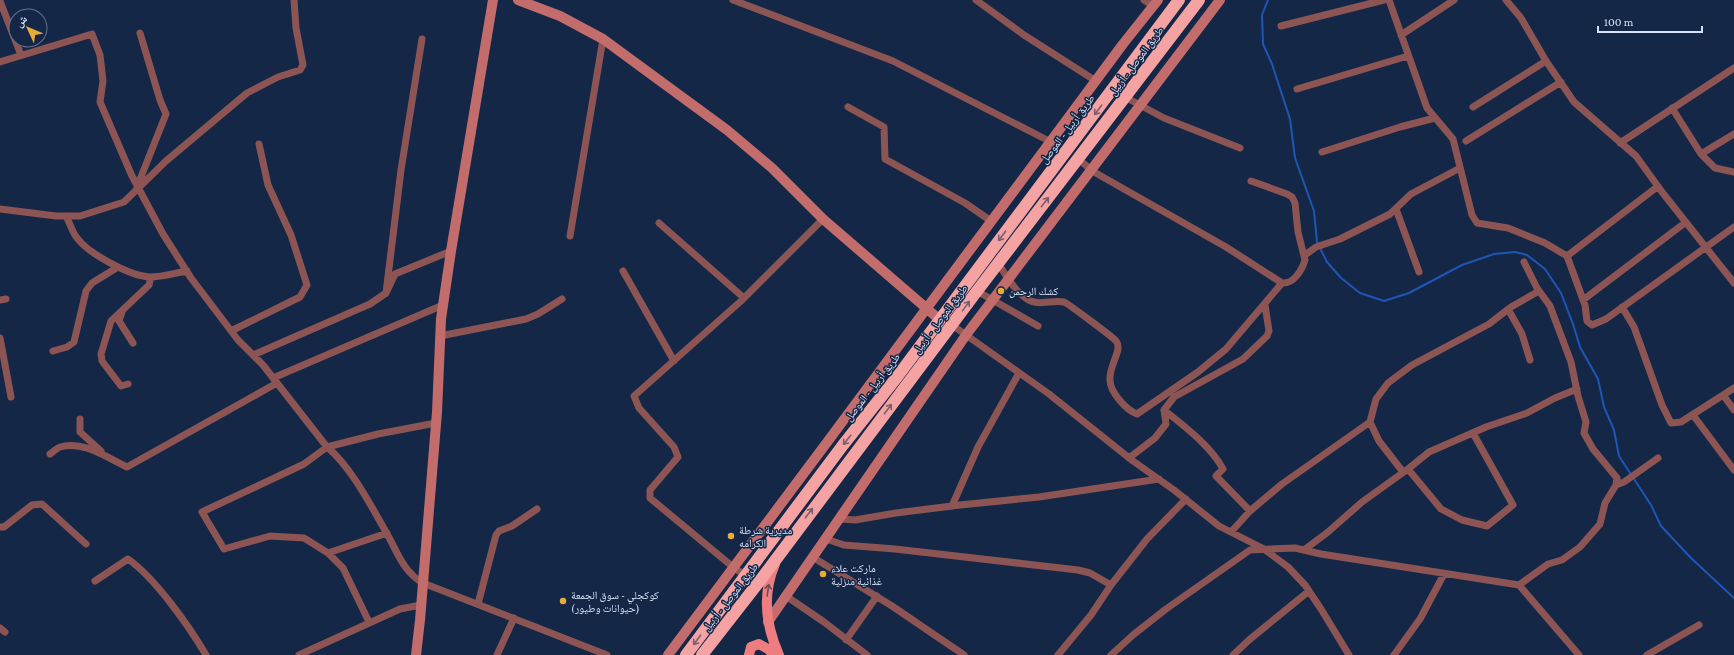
<svg xmlns="http://www.w3.org/2000/svg" width="1734" height="655" font-family="'Crimson Pro','Noto Naskh Arabic',serif">
  <style>
    .lines { fill: none; stroke-linecap: round; stroke-linejoin: round }
    .stream { stroke: #1e56b6; stroke-width: 2 }
    .street { stroke: #8c5554; stroke-width: 7 }
    .secondary { stroke: #c36c6c; stroke-width: 10 }
    .primary { stroke: #ee7d7f; stroke-width: 10 }
    .highway { stroke: #f5a3a2; stroke-width: 12 }
    .oneway { stroke: #7a5f70 }
    .oneway2 { stroke: #6c495d }
    .poi-dot { fill: #e7ac36; stroke: #152747; stroke-width: 1.5 }
    .labels { text-anchor: middle; dominant-baseline: central; stroke-width: 3; stroke-linejoin: round; paint-order: stroke }
    .street-label { font-size: 11px; fill: #d5e1f7; stroke: #152747 }
    .poi-label { font-size: 11px; fill: #d5e1f7; stroke: #152747; text-anchor: start }
  </style>
  <rect width="100%" height="100%" fill="#152747"/>
  <g class="lines">
    <!-- stream -->
    <path class="stream" d="M1268,0L1262,15L1263,44L1272,64L1290,119L1295,158L1314,211L1317,242L1327,262L1341,278L1360,293L1384,301L1409,293L1462,265L1494,254L1515,252L1527,255L1545,269L1561,293L1573,324L1580,347L1598,379L1604,407L1614,430L1619,456L1651,505L1661,526L1691,558L1734,598"/>
    <!-- street -->
    <path class="street" d="M733,0L893,61L1051,142
      M976,0L1024,35L1096,81
      M1144,0L1153,6
      M1389,0L1427,108L1453,139L1472,215L1477,223L1508,228L1545,243L1567,256L1585,305L1587,321L1592,325L1606,319L1734,227
      M1506,0L1521,18L1546,61L1574,102L1636,156L1662,192L1734,283
      M0,1L21,55
      M1281,26L1384,0
      M1401,35L1454,0
      M0,62L92,34L100,55L103,81L100,102L132,176L163,234L191,278L238,340L263,365L327,447C351,467 370,504 386,532C397,551 403,572 423,583L607,655
      M1297,89L1408,56
      M1125,97L1164,118L1240,148
      M848,107L884,127L885,159L965,203L991,221
      M1473,107L1546,61
      M1672,108L1701,154L1734,134
      M1466,141L1561,82
      M1620,143L1734,68
      M1322,152L1400,127L1435,118
      M1701,154L1715,168L1734,172
      M1078,159L1094,172L1226,247L1282,283C1294,284 1302,270 1305,260L1298,232L1295,203L1292,197L1287,194L1251,181
      M137,187L166,114L160,100L140,33
      M0,209L56,216H80L124,202L166,161L247,93L278,77L300,70L303,65L296,28L294,0
      M1396,209L1419,272
      M66,216C70,223 72,232 77,238C89,254 130,276 150,277C162,277 175,273 187,271
      M659,223L744,298
      M570,236L603,39
      M1305,255L1316,247L1340,239L1390,214L1411,194L1460,168
      M1567,256L1657,187
      M998,263C1006,276 1015,291 1027,299C1038,307 1052,299 1064,302C1067,303 1113,337 1116,341C1118,343 1118,346 1118,349C1116,359 1109,370 1110,380C1110,392 1126,410 1137,414L1198,372L1226,349L1282,283
      M623,271L674,361
      M977,291L1038,326
      M386,293L401,170L422,39
      M0,300L6,299
      M1583,300L1686,222
      M1622,307L1634,327L1662,405L1671,423L1681,422L1734,388
      M1508,309L1522,334L1530,360
      M122,312L119,321L133,343
      M952,325L1049,394L1133,461L1174,490L1219,526L1264,549L1288,567L1305,585L1321,609L1349,655
      M231,331L300,297L307,285L291,235L268,185L259,144
      M440,336L526,319L538,314L562,299
      M0,338L11,397
      M53,351L67,347L74,342L86,291L92,283L118,267
      M253,355L370,304L386,293L395,274L451,251
      M273,378L443,305
      M128,384L121,386L102,361L101,354L111,321L149,285L151,277
      M1723,395L1734,410
      M1164,410C1184,426 1211,446 1223,469L1216,476L1250,511L1231,532
      M1693,415L1734,470
      M80,419V432L101,451
      M1370,422L1376,399L1388,383L1412,365L1489,324L1511,307L1539,291
      M50,454C53,452 57,448 60,447C84,440 107,458 127,467L277,383
      M1129,458L1155,438L1166,424L1164,410L1174,397L1243,359L1267,336L1269,331L1265,305
      M1408,469L1441,509L1462,520L1487,526L1513,505L1473,433
      M1616,485L1624,482L1658,458
      M952,506L978,447L1019,373
      M1250,511L1282,484L1370,422L1379,441L1403,472
      M841,519L855,520L896,513L960,505L1039,497L1159,479
      M0,527H4L32,505L42,504L86,544
      M826,539L844,545L895,549L1078,570L1090,573L1111,585L1091,615L1058,655
      M1304,550L1328,532L1362,502L1408,469L1429,452L1486,427L1527,413L1555,398L1577,389
      M328,553L387,533
      M814,558L892,606L964,655
      M746,576L733,567L650,498V490L678,457L674,447L639,408L634,396L741,301L823,219
      M95,581L128,559C155,578 189,626 206,655
      M1111,585L1147,539L1186,499
      M1519,585L1579,655
      M786,596L824,622L867,655
      M478,604L496,535L499,531L512,526L537,509
      M369,622L343,568L328,553L304,538L270,536L224,549L202,512L304,464L327,447L378,434L436,423
      M0,628L5,632
      M846,640L877,596
      M299,655L400,609L421,605
      M497,655L514,618
      M1111,655L1133,635L1166,609L1250,550L1295,548L1321,554L1519,585L1548,564L1562,560L1580,547L1600,524L1605,503L1616,485L1617,478L1593,449L1584,433L1586,422L1578,396L1571,362L1550,306L1537,288L1524,262
      M1233,655L1249,640L1309,591
      M1394,655L1420,619L1444,574
      M1647,655L1699,625"/>
    <!-- secondary -->
    <path class="secondary" d="M518,0L560,16L603,39L727,130L772,168L823,219L940,320
      M768,622L966,335L1220,0
      M416,655L420,620L437,412L441,319L451,251L493,0
      M668,655L831,437L1123,44L1158,0"/>
    <!-- primary -->
    <path class="primary" d="M775,564C762,594 766,626 779,655
      M749,655L751,647L759,644L768,649L774,655"/>
    <!-- highway -->
    <path class="highway" d="M686,655L843,445L897,377L1179,0
      M702,655L762,578L977,291L1199,0"/>
  </g>
  <!-- one-way arrows -->
  <defs><path id="oneway-shaft" d="M-6 0H5M1.5-3L5.5 0L1.5 3" fill="none" stroke-width="1.6" stroke-linecap="round" stroke-linejoin="round"/></defs>
  <g class="oneway">
    <use href="#oneway-shaft" transform="translate(1098 110) rotate(127)"/>
    <use href="#oneway-shaft" transform="translate(1045 202) rotate(-52)"/>
    <use href="#oneway-shaft" transform="translate(1002 236) rotate(127)"/>
    <use href="#oneway-shaft" transform="translate(966 306) rotate(-54)"/>
    <use href="#oneway-shaft" transform="translate(888 409) rotate(-53)"/>
    <use href="#oneway-shaft" transform="translate(847 440) rotate(129)"/>
    <use href="#oneway-shaft" transform="translate(809 513) rotate(-53)"/>
    <use href="#oneway-shaft" transform="translate(697 640) rotate(127)"/>
  </g>
  <use class="oneway2" href="#oneway-shaft" transform="translate(768 590) rotate(-82)"/>
  <!-- markers -->
  <g class="poi-dot">
    <circle cx="1001" cy="291" r="4"/>
    <circle cx="731" cy="536" r="4"/>
    <circle cx="823" cy="574" r="4"/>
    <circle cx="563" cy="601" r="4"/>
  </g>
  <g class="labels">
    <!-- street labels -->
    <g class="street-label">
      <text transform="translate(1136 61) rotate(-53)">طريق الموصل - أربيل</text>
      <text transform="translate(1067 129) rotate(-53)">طريق أربيل - الموصل</text>
      <text transform="translate(940 319) rotate(-53)">طريق الموصل - أربيل</text>
      <text transform="translate(872 387) rotate(-52)">طريق أربيل - الموصل</text>
      <text transform="translate(730 597) rotate(-52)">طريق الموصل - أربيل</text>
    </g>
    <!-- poi labels -->
    <g class="poi-label">
      <text x="1009" y="291">كشك الرحمن</text>
      <text x="739" y="530">مديرية شرطة<tspan x="739" dy="13">الكرامه</tspan></text>
      <text x="831" y="568">ماركت علاء<tspan x="831" dy="13">غذائية منزلية</tspan></text>
      <text x="571" y="595">كوكجلي - سوق الجمعة<tspan x="571" dy="13">(حيوانات وطيور)</tspan></text>
    </g>
  </g>
  <!-- north arrow -->
  <g transform="translate(28 28) rotate(314)"><circle r="19" fill="#152747" stroke="#62718d"/>
  <path d="M0-3L7 15L0 10L-7 15Z" fill="#e7ac36"/>
  <text y="-6" font-size="11" font-weight="bold" text-anchor="middle" fill="#d5e1f7">ش</text>
  </g>
  <!-- scale -->
  <path d="M1598 26v6h104v-6" fill="none" stroke="#d5e1f7" stroke-width="2"/>
  <text x="1604" y="26" font-size="12" fill="#d5e1f7" stroke="#152747" stroke-width="3" paint-order="stroke">100 m</text>
</svg>
